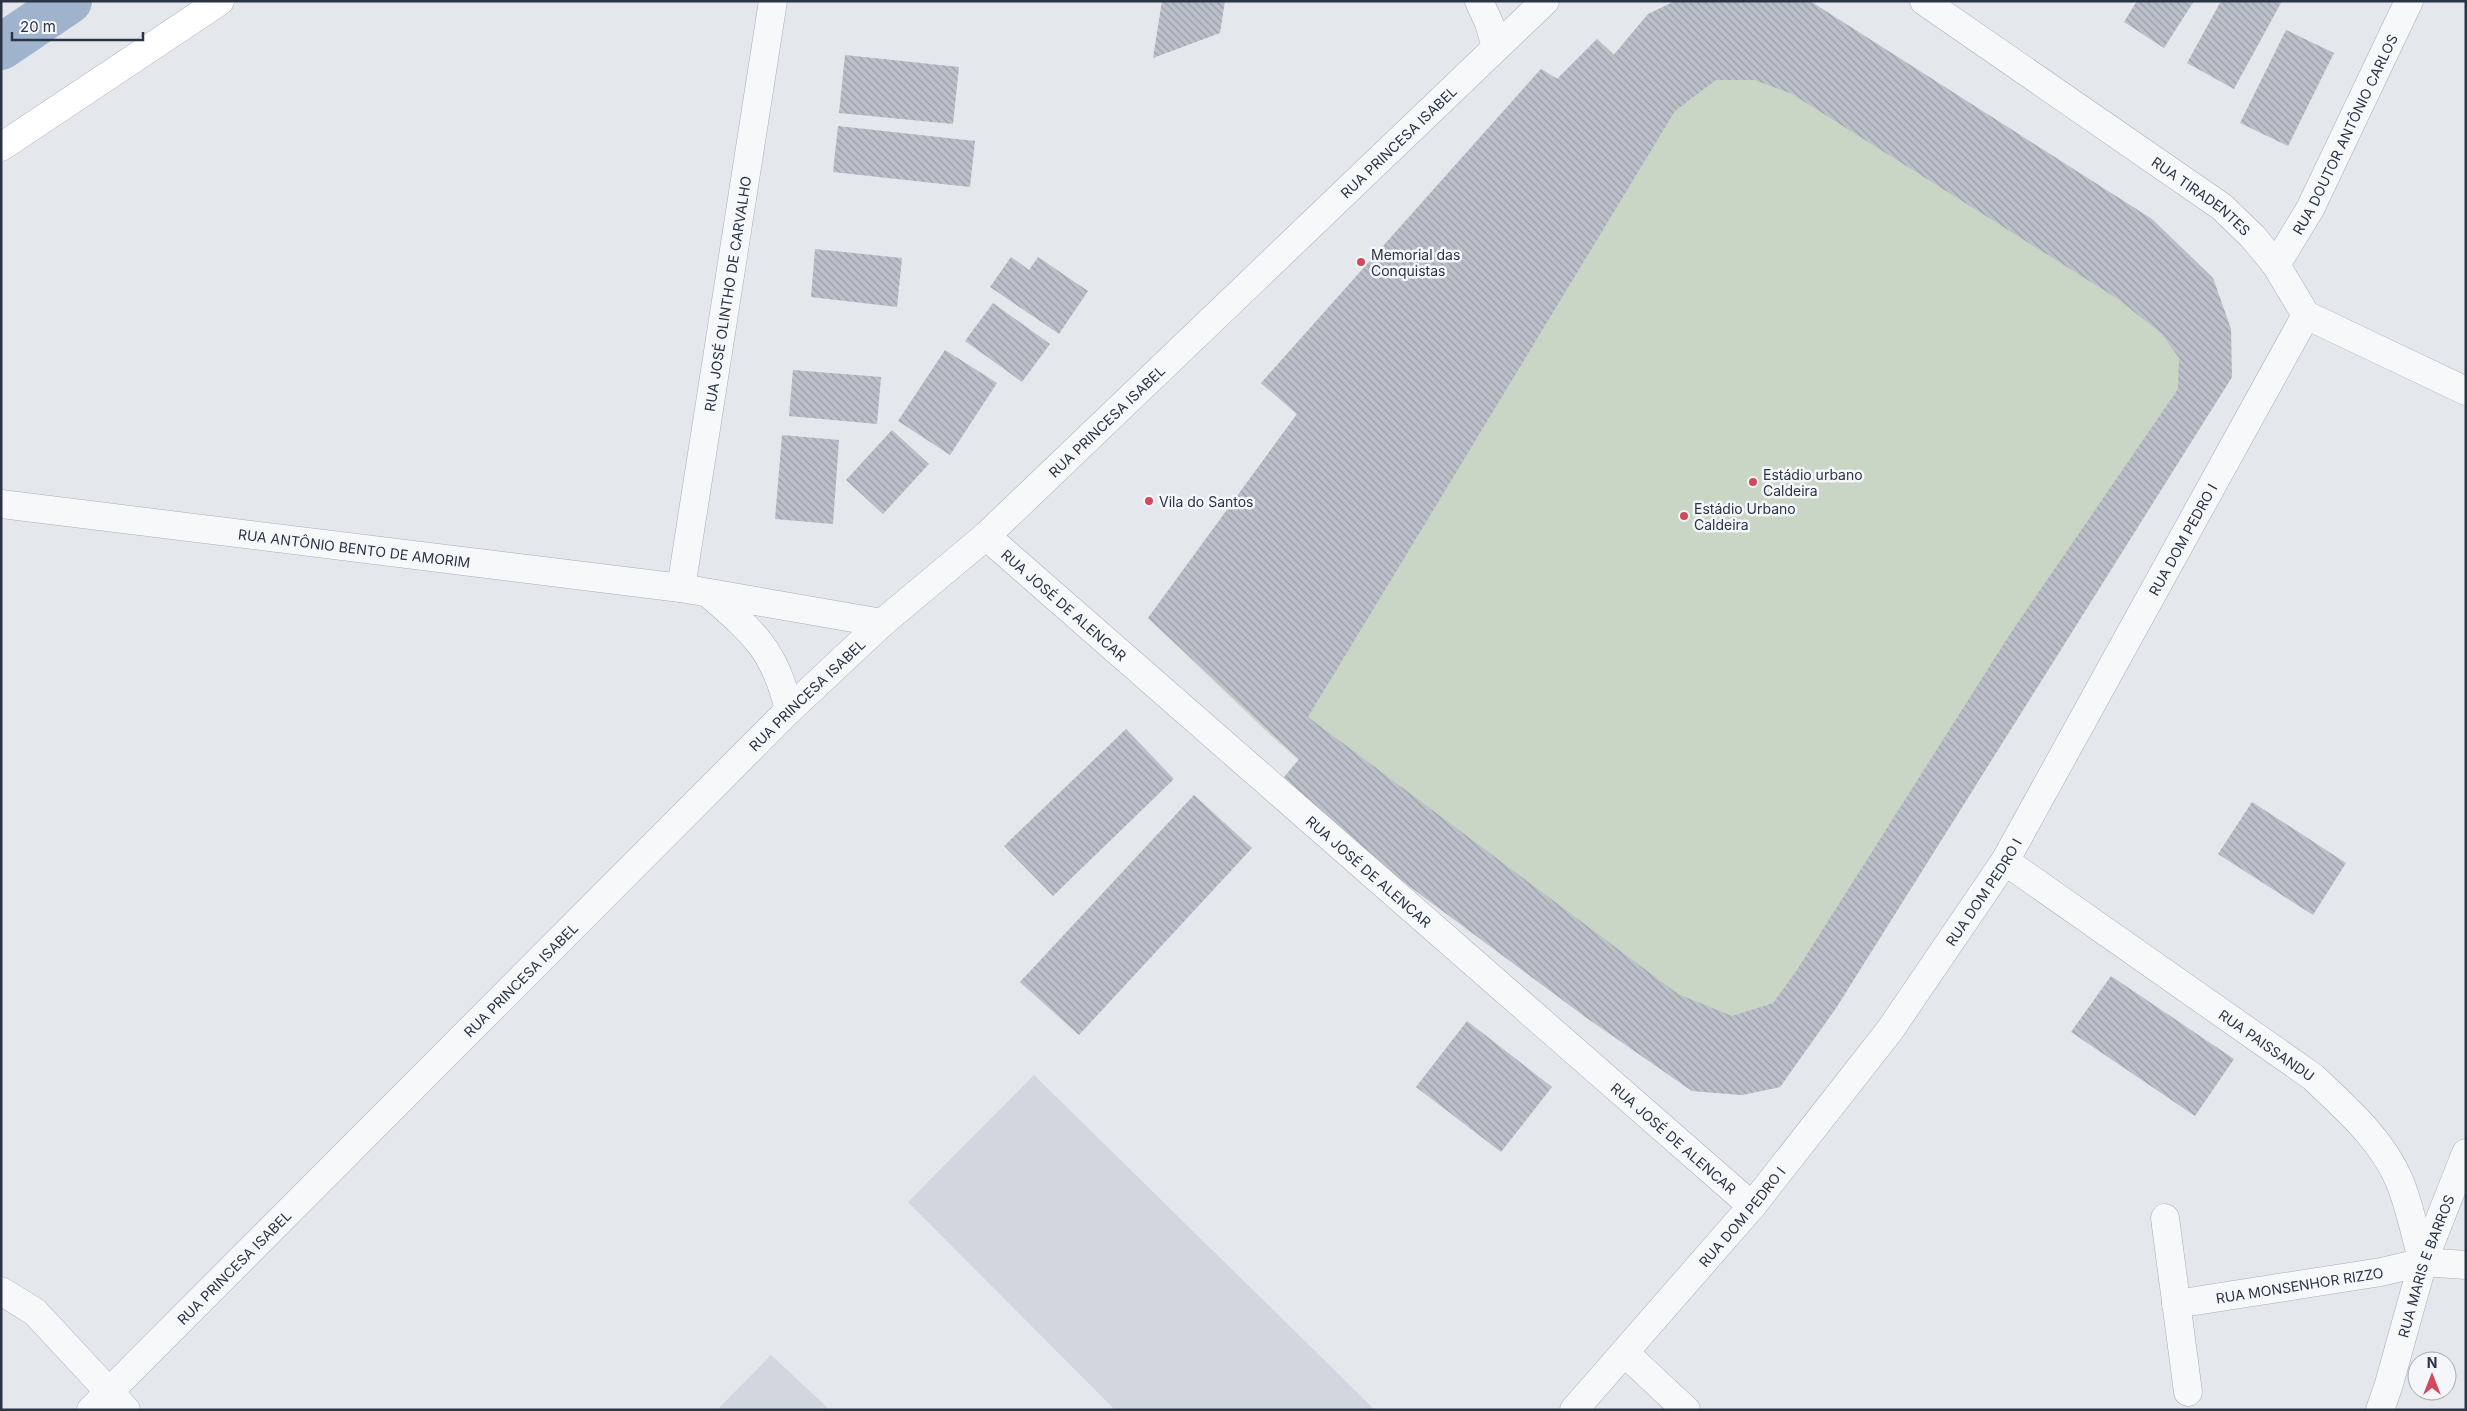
<svg xmlns="http://www.w3.org/2000/svg" width="2467" height="1411" font-family="Inter,sans-serif">
  <style>
    .built { fill: #d2d6de }
    .green { fill: #c9d6c5 }
    .lines { fill: none; stroke-linecap: round; stroke-linejoin: round }
    .canal { stroke: #9fb4cc; stroke-width: 46 }
    .building { fill: url(#building-back-hatch); fill-rule: evenodd }
    .minor-casing { stroke: #a9aeb7; stroke-width: 29 }
    .major-casing { stroke: #a3abb8; stroke-width: 29 }
    .minor { stroke: #f7f8fa; stroke-width: 28 }
    .major { stroke: #fff; stroke-width: 28 }
    .poi-dot { fill: #d1495b; stroke: #f4f6f9; stroke-width: 2 }
    .labels { text-anchor: middle; dominant-baseline: central; stroke-width: 5; stroke-linejoin: round; paint-order: stroke }
    .street-label { font-size: 14px; fill: #2b3445; stroke: #f4f6f9 }
    .poi-label { font-size: 14px; fill: #2b3445; stroke: #f4f6f9; text-anchor: start }
  </style>
  <defs>
    <pattern id="building-back-hatch" width="6" height="6" patternUnits="userSpaceOnUse" patternTransform="scale(1.25)"><rect width="6" height="6" fill="#bbc0ca"/><path d="M-1 5l2 2M0 0l6 6M5-1l2 2" fill="none" stroke="#989da6"/></pattern>
  </defs>
  <rect width="100%" height="100%" fill="#e4e7ec"/>
  <!-- built -->
  <path class="built" d="M1034,1075L1375,1410H1115L908,1202Z
    M771,1355L830,1410H717Z"/>
  <!-- green -->
  <path class="green" d="M1810,1L2232,377L1836,1008L1780,1087L1742,1095L1692,1091L1584,1016L1264,729L1148,618L1297,414L1261,383L1541,69L1558,79L1597,39L1614,54L1648,14Z"/>
  <g class="lines">
    <!-- canal -->
    <path class="canal" d="M1,47L69,1"/>
  </g>
  <!-- building -->
  <path class="building" d="M1162,1H1225L1220,33L1153,58Z
    M1675,1H1810L2152,219L2213,278L2231,329L2232,377L1836,1008L1780,1087L1742,1095L1692,1091L1584,1016L1386,869L1280,782L1299,759L1148,618L1297,414L1261,383L1541,69L1557,79L1597,39L1614,55L1648,14ZM1716,80H1755L1792,94L2118,299L2162,334L2179,358L2178,389L2012,631L1797,970L1773,1003L1732,1016L1678,994L1308,717L1675,111Z
    M2137,1H2194L2164,48L2124,22Z
    M2221,1H2282L2234,89L2187,63Z
    M2286,30L2334,53L2288,146L2240,123Z
    M845,55L959,67L953,124L839,113Z
    M838,126L975,141L970,187L833,172Z
    M815,249L902,258L897,307L811,297Z
    M1011,257L1029,270L1038,257L1088,291L1059,334L990,287Z
    M993,303L1050,344L1022,382L965,341Z
    M945,350L997,383L950,455L898,421Z
    M793,370L881,377L877,424L789,416Z
    M892,430L929,464L883,514L846,480Z
    M782,435L839,440L833,524L775,519Z
    M1126,729L1174,779L1053,896L1004,846Z
    M1194,795L1252,848L1079,1035L1020,982Z
    M2252,802L2346,863L2313,915L2218,854Z
    M2111,976L2234,1059L2195,1116L2071,1032Z
    M1467,1021L1552,1087L1501,1152L1416,1087Z"/>
  <g class="lines">
    <defs>
      <g id="minor">
        <path d="M1479,1L1489,23L1496,47"/>
        <path id="s1" d="M1924,1L2222,207L2253,237L2276,265L2306,315L2466,391"/>
        <path id="s2" d="M2276,265L2310,209L2409,1"/>
        <path id="s3" d="M1,504L681,588L882,623"/>
        <path id="s4" d="M986,536L1752,1206"/>
        <path id="s5" d="M681,588L773,1"/>
        <path d="M708,593C753,632 775,650 789,710"/>
        <path id="s6" d="M2005,861L2313,1077C2345,1108 2381,1138 2399,1180C2410,1206 2415,1235 2423,1262L2466,1265"/>
        <path d="M2165,1218L2188,1392"/>
        <path d="M1,1291L35,1312L126,1410"/>
        <path id="s7" d="M2176,1304L2381,1272L2423,1262"/>
        <path d="M1625,1353L1686,1410"/>
        <path id="s8" d="M91,1410L789,710L882,623L986,536L1545,1"/>
        <path id="s9" d="M1574,1410L1752,1206L1890,1030L2005,861L2306,315"/>
        <path id="s10" d="M2380,1410L2389,1384L2423,1262L2466,1153"/>
      </g>
      <path id="major" d="M1,147L220,1"/>
    </defs>
    <!-- minor casing -->
    <use href="#minor" class="minor-casing"/>
    <!-- major casing -->
    <use href="#major" class="major-casing"/>
    <!-- minor -->
    <use href="#minor" class="minor"/>
    <!-- major -->
    <use href="#major" class="major"/>
  </g>
  <!-- markers -->
  <g class="poi-dot">
    <circle cx="1361" cy="262" r="5"/>
    <circle cx="1753" cy="482" r="5"/>
    <circle cx="1149" cy="501" r="5"/>
    <circle cx="1684" cy="516" r="5"/>
  </g>
  <g class="labels">
    <!-- street labels -->
    <g class="street-label">
      <text stroke="none"><textPath href="#s2" startOffset="148">RUA DOUTOR ANTÔNIO CARLOS</textPath></text>
      <text stroke="none"><textPath href="#s8" startOffset="1822">RUA PRINCESA ISABEL</textPath></text>
      <text stroke="none"><textPath href="#s1" startOffset="339">RUA TIRADENTES</textPath></text>
      <text stroke="none"><textPath href="#s5" startOffset="298">RUA JOSÉ OLINTHO DE CARVALHO</textPath></text>
      <text stroke="none"><textPath href="#s8" startOffset="1418">RUA PRINCESA ISABEL</textPath></text>
      <text stroke="none"><textPath href="#s9" startOffset="1066">RUA DOM PEDRO I</textPath></text>
      <text stroke="none"><textPath href="#s3" startOffset="356">RUA ANTÔNIO BENTO DE AMORIM</textPath></text>
      <text stroke="none"><textPath href="#s4" startOffset="104">RUA JOSÉ DE ALENCAR</textPath></text>
      <text stroke="none"><textPath href="#s8" startOffset="1012">RUA PRINCESA ISABEL</textPath></text>
      <text stroke="none"><textPath href="#s4" startOffset="509">RUA JOSÉ DE ALENCAR</textPath></text>
      <text stroke="none"><textPath href="#s9" startOffset="661">RUA DOM PEDRO I</textPath></text>
      <text stroke="none"><textPath href="#s8" startOffset="608">RUA PRINCESA ISABEL</textPath></text>
      <text stroke="none"><textPath href="#s6" startOffset="320">RUA PAISSANDU</textPath></text>
      <text stroke="none"><textPath href="#s4" startOffset="914">RUA JOSÉ DE ALENCAR</textPath></text>
      <text stroke="none"><textPath href="#s9" startOffset="256">RUA DOM PEDRO I</textPath></text>
      <text stroke="none"><textPath href="#s8" startOffset="202">RUA PRINCESA ISABEL</textPath></text>
      <text stroke="none"><textPath href="#s10" startOffset="151">RUA MARIS E BARROS</textPath></text>
      <text stroke="none"><textPath href="#s7" startOffset="125">RUA MONSENHOR RIZZO</textPath></text>
    </g>
    <!-- poi labels -->
    <g class="poi-label">
      <text x="1371" y="254">Memorial das<tspan x="1371" dy="16">Conquistas</tspan></text>
      <text x="1763" y="474">Estádio urbano<tspan x="1763" dy="16">Caldeira</tspan></text>
      <text x="1159" y="501">Vila do Santos</text>
      <text x="1694" y="508">Estádio Urbano<tspan x="1694" dy="16">Caldeira</tspan></text>
    </g>
  </g>
  <!-- border -->
  <rect width="2467" height="1411" fill="none" stroke="#2b3445" stroke-width="5"/>
  <!-- north arrow -->
  <g transform="translate(2432 1376)"><circle r="24" fill="#f4f6f9" stroke="#a4a8b1"/>
  <path d="M0-4L9 19L0 12L-9 19Z" fill="#d1495b"/>
  <text y="-8" font-size="14" font-weight="bold" text-anchor="middle" fill="#2b3445">N</text>
  </g>
  <!-- scale -->
  <path d="M12 32v8h131v-8" fill="none" stroke="#2b3445" stroke-width="2.5"/>
  <text x="20" y="32" font-size="15" fill="#2b3445" stroke="#f4f6f9" stroke-width="4" paint-order="stroke">20 m</text>
</svg>
